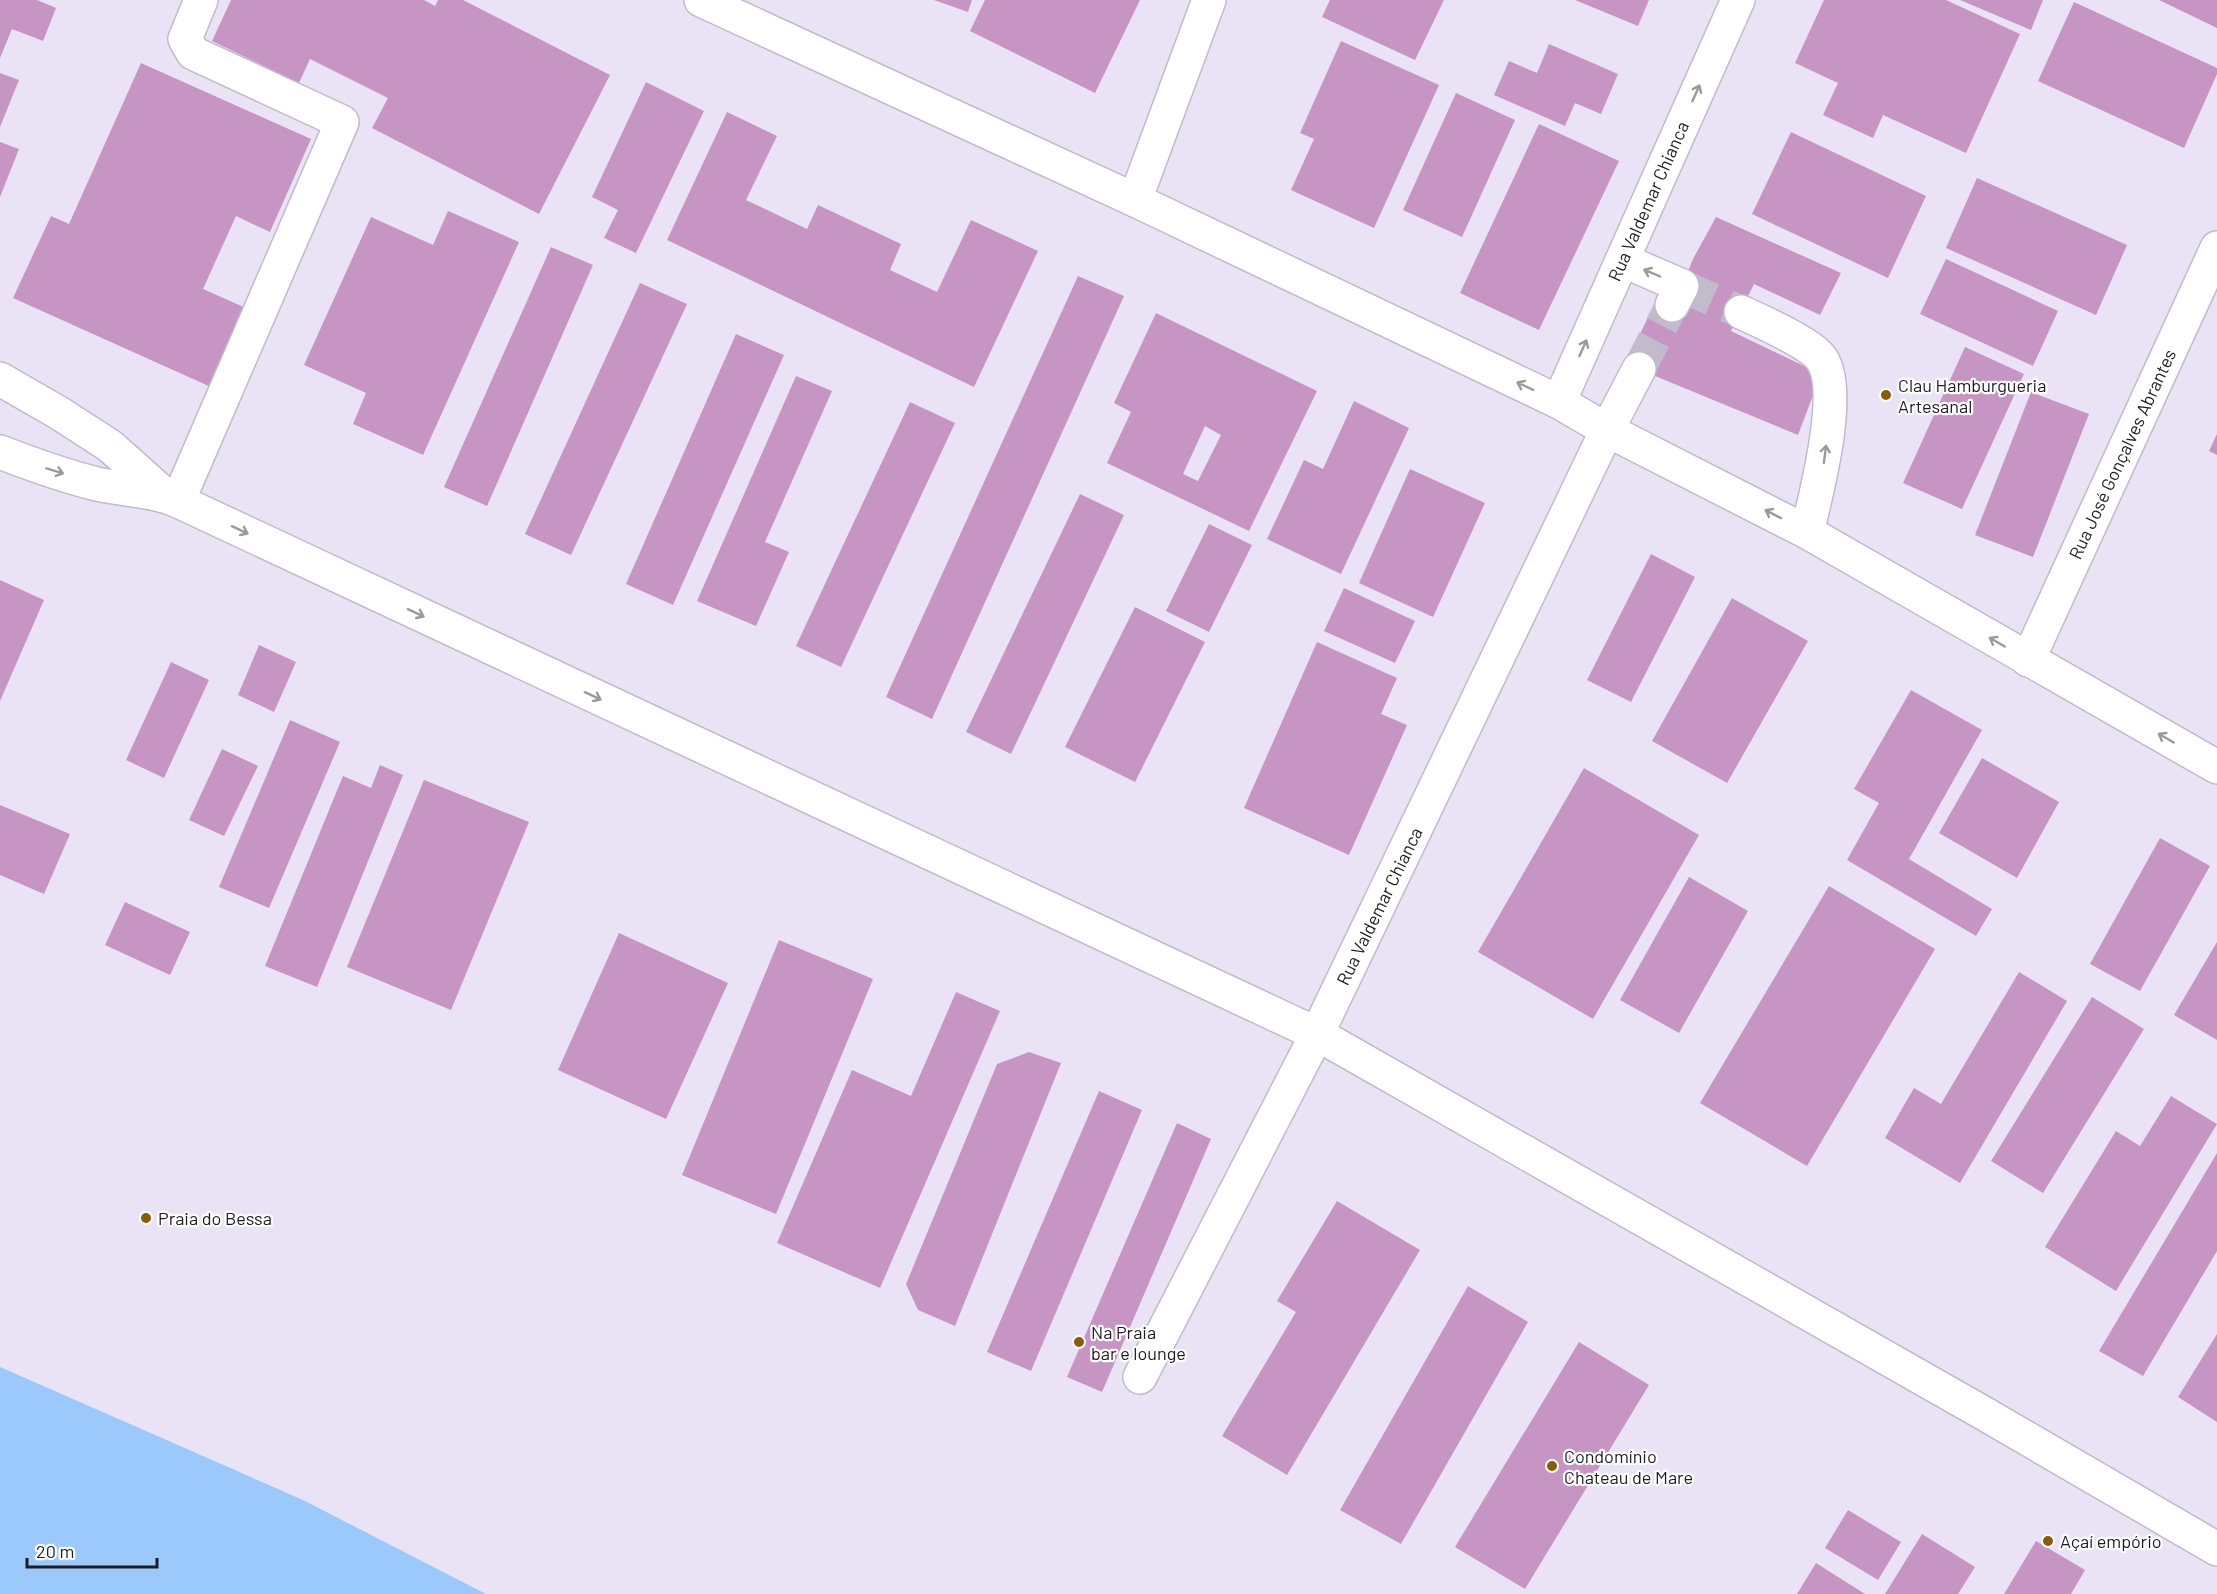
<svg xmlns="http://www.w3.org/2000/svg" width="2217" height="1594" font-family="Barlow,sans-serif">
  <style>
    .water { fill: #9bc9fb }
    .building { fill: #c695c3; fill-rule: evenodd }
    .lines { fill: none; stroke-linecap: round; stroke-linejoin: round }
    .minor-tunnel { stroke: #c1bbcc; stroke-width: 33; stroke-dasharray: 33 16; stroke-linecap: butt }
    .minor-casing { stroke: #c1bacc; stroke-width: 36 }
    .major-casing { stroke: #c1bacc; stroke-width: 36 }
    .minor { stroke: #fff; stroke-width: 33 }
    .major { stroke: #fff; stroke-width: 33 }
    .oneway { stroke: #9a999c }
    .poi-dot { fill: #8d5b06; stroke: #fff; stroke-width: 2 }
    .labels { text-anchor: middle; dominant-baseline: central; stroke-width: 4.5; stroke-linejoin: round; paint-order: stroke }
    .street-label { font-size: 18px; fill: #1e1c22; stroke: #fff }
    .poi-label { font-size: 18px; fill: #1e1c22; stroke: #fff; text-anchor: start }
  </style>
  <rect width="100%" height="100%" fill="#eae3f6"/>
  <!-- water -->
  <path class="water" d="M0,1367L303,1500L486,1594H0Z"/>
  <!-- building -->
  <path class="building" d="M0,0H37L56,8L43,41L12,29L0,58Z
    M231,0H424L435,6L438,0H463L610,75L539,214L372,128L388,98L310,59L299,83L212,41Z
    M934,0H972L968,12Z
    M985,0H1140L1095,93L970,31Z
    M1330,0H1444L1415,60L1322,17Z
    M1575,0H1649L1638,26Z
    M1824,0H1946L2020,34L1966,153L1883,115L1873,138L1823,115L1838,83L1795,63Z
    M1960,0H2043L2031,30Z
    M2159,0H2217V28Z
    M2074,2L2217,68V74L2184,148L2038,81Z
    M1341,41L1439,85L1374,228L1291,190L1314,139L1300,133Z
    M1549,44L1618,74L1601,114L1575,103L1565,126L1494,95L1509,61L1537,73Z
    M141,63L311,139L270,232L236,216L203,289L257,313L222,392L13,298L51,216L69,224Z
    M0,73L19,80L0,127Z
    M646,82L704,111L636,253L604,238L618,210L592,197Z
    M1456,93L1515,120L1462,237L1403,210Z
    M727,112L777,136L746,200L807,229L818,205L901,244L890,270L937,292L971,220L1038,251L974,387L667,240Z
    M1539,124L1619,161L1539,330L1460,293Z
    M1791,132L1926,196L1888,278L1752,214Z
    M0,142L19,149L0,197Z
    M1977,178L2127,245L2096,315L1946,248Z
    M448,211L519,242L423,455L353,424L366,393L304,365L371,217L433,245Z
    M1716,217L1841,273L1820,315L1754,284L1731,331L1821,374L1798,435L1626,364L1657,298L1682,286L1693,259Z
    M551,247L593,265L487,506L444,487Z
    M1946,259L2058,311L2033,366L1920,314Z
    M1078,276L1124,296L932,719L886,697Z
    M640,283L687,304L571,555L525,534Z
    M1156,313L1317,391L1249,531L1107,463L1131,412L1114,403ZM1205,426L1221,435L1198,481L1183,474Z
    M736,334L784,355L673,605L626,584Z
    M1965,347L2024,374L1962,509L1903,483Z
    M796,376L832,391L765,542L789,552L756,626L697,601Z
    M2031,392L2089,414L2033,557L1975,535Z
    M1354,401L1409,428L1341,574L1267,539L1304,460L1323,469Z
    M910,402L955,423L841,667L796,646Z
    M2217,434V455L2209,451Z
    M1410,469L1485,503L1433,617L1359,583Z
    M1080,494L1124,515L1011,754L966,732Z
    M1209,524L1252,545L1209,632L1166,611Z
    M1651,554L1695,577L1631,702L1587,680Z
    M0,580L44,600L0,701Z
    M1344,588L1415,621L1395,663L1324,631Z
    M1732,598L1808,641L1727,783L1652,741Z
    M1135,607L1205,642L1135,782L1065,747Z
    M1317,642L1397,678L1381,714L1407,725L1349,855L1244,808Z
    M259,645L296,662L274,712L238,695Z
    M171,662L209,680L164,778L126,760Z
    M1911,690L1982,730L1909,859L1992,909L1976,936L1847,860L1879,803L1854,789Z
    M290,720L340,742L269,908L219,887Z
    M222,749L258,766L224,836L189,820Z
    M1982,758L2059,802L2017,878L1939,833Z
    M380,765L403,775L317,987L265,966L343,776L371,788Z
    M1584,768L1699,835L1593,1019L1478,952Z
    M424,780L529,822L451,1010L347,967Z
    M0,805L70,834L44,894L0,875Z
    M2160,838L2210,866L2140,991L2090,964Z
    M1689,877L1748,911L1679,1033L1620,1000Z
    M1829,886L1935,949L1807,1166L1700,1103Z
    M125,902L190,932L170,975L105,945Z
    M619,933L728,983L666,1119L558,1070Z
    M779,940L873,979L776,1214L682,1175Z
    M2217,942V1040L2174,1015Z
    M2019,972L2067,1001L1960,1183L1885,1138L1914,1088L1941,1104Z
    M956,992L1000,1011L880,1288L777,1243L852,1070L911,1096Z
    M2092,997L2144,1029L2043,1193L1991,1161Z
    M1029,1052L1061,1063L955,1326L918,1310L906,1284L997,1064Z
    M1099,1091L1142,1110L1031,1371L987,1352Z
    M2171,1096L2217,1124L2116,1291L2045,1247L2116,1131L2140,1146Z
    M1177,1123L1211,1139L1102,1392L1067,1377Z
    M2217,1153V1251L2143,1376L2099,1351Z
    M1337,1201L1420,1250L1287,1475L1222,1436L1296,1312L1277,1301Z
    M1468,1286L1528,1322L1401,1544L1340,1510Z
    M2217,1334V1422L2178,1397Z
    M1579,1342L1649,1385L1525,1589L1455,1547Z
    M1848,1510L1901,1542L1878,1580L1825,1548Z
    M1922,1534L1975,1567L1958,1594H1885Z
    M2036,1541L2085,1570L2071,1594H2004Z
    M1816,1563L1865,1594H1797Z"/>
  <g class="lines">
    <!-- minor-tunnel -->
    <path class="minor-tunnel" d="M1682,286L1741,312
      M1639,369L1672,305"/>
    <defs>
      <path id="minor" d="M1135,200L1209,0
        M1622,260L1682,286L1672,305
        M1741,312C1760,321 1808,342 1820,357C1845,387 1816,495 1807,532
        M1559,402L1738,0
        M178,501L342,122L193,53L185,39L201,0
        M2028,660L2217,248
        M1140,1377L1317,1034L1607,430L1639,369"/>
      <path id="major" d="M701,0L1135,200L1559,402L1607,430L1807,532L2217,767
        M0,379L59,413L110,446L166,496
        M0,452C31,464 64,476 97,484C124,490 152,490 178,501L1317,1034L1985,1414L2217,1549"/>
    </defs>
    <!-- minor casing -->
    <use href="#minor" class="minor-casing"/>
    <!-- major casing -->
    <use href="#major" class="major-casing"/>
    <!-- minor -->
    <use href="#minor" class="minor"/>
    <!-- major -->
    <use href="#major" class="major"/>
  </g>
  <!-- one-way arrows -->
  <defs><path id="oneway-shaft" d="M-6 0H5M1.5-3L5.5 0L1.5 3" fill="none" stroke-width="1.6" stroke-linecap="round" stroke-linejoin="round" transform="scale(1.5)"/></defs>
  <g class="oneway">
    <use href="#oneway-shaft" transform="translate(1696 93) rotate(-66)"/>
    <use href="#oneway-shaft" transform="translate(1652 273) rotate(-157)"/>
    <use href="#oneway-shaft" transform="translate(1583 348) rotate(-66)"/>
    <use href="#oneway-shaft" transform="translate(1525 386) rotate(-155)"/>
    <use href="#oneway-shaft" transform="translate(1825 454) rotate(-83)"/>
    <use href="#oneway-shaft" transform="translate(55 471) rotate(17)"/>
    <use href="#oneway-shaft" transform="translate(1773 514) rotate(-153)"/>
    <use href="#oneway-shaft" transform="translate(240 530) rotate(25)"/>
    <use href="#oneway-shaft" transform="translate(416 613) rotate(25)"/>
    <use href="#oneway-shaft" transform="translate(1997 642) rotate(-150)"/>
    <use href="#oneway-shaft" transform="translate(593 696) rotate(25)"/>
    <use href="#oneway-shaft" transform="translate(2166 738) rotate(-150)"/>
  </g>
  <!-- markers -->
  <g class="poi-dot">
    <circle cx="1886" cy="395" r="6"/>
    <circle cx="146" cy="1218" r="6"/>
    <circle cx="1079" cy="1342" r="6"/>
    <circle cx="1552" cy="1466" r="6"/>
    <circle cx="2048" cy="1541" r="6"/>
  </g>
  <g class="labels">
    <!-- street labels -->
    <g class="street-label">
      <text transform="translate(1648 201) rotate(-66)">Rua Valdemar Chianca</text>
      <text transform="translate(2122 454) rotate(-65)">Rua José Gonçalves Abrantes</text>
      <text transform="translate(1379 906) rotate(-64)">Rua Valdemar Chianca</text>
    </g>
    <!-- poi labels -->
    <g class="poi-label">
      <text x="1898" y="385">Clau Hamburgueria<tspan x="1898" dy="21">Artesanal</tspan></text>
      <text x="158" y="1218">Praia do Bessa</text>
      <text x="1091" y="1332">Na Praia<tspan x="1091" dy="21">bar e lounge</tspan></text>
      <text x="1564" y="1456">Condomínio<tspan x="1564" dy="21">Chateau de Mare</tspan></text>
      <text x="2060" y="1541">Açaí empório</text>
    </g>
  </g>
  <!-- scale -->
  <path d="M27 1558v9h130v-9" fill="none" stroke="#1e1c22" stroke-width="3"/>
  <text x="36" y="1558" font-size="18" fill="#1e1c22" stroke="#ffffff" stroke-width="4.5" paint-order="stroke">20 m</text>
</svg>
